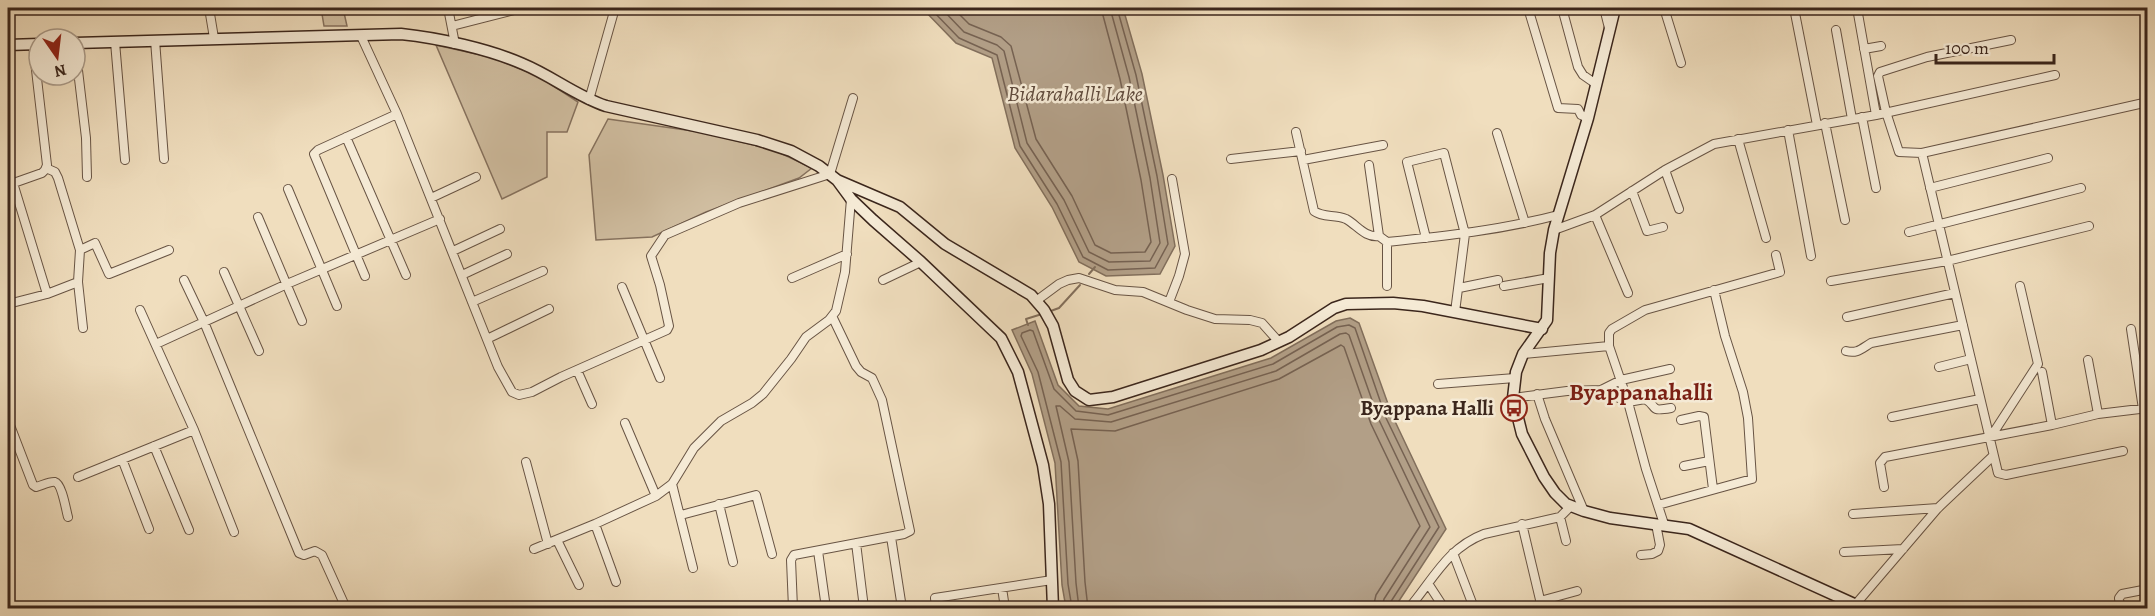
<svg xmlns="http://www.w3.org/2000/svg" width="2155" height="616" font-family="Alegreya,serif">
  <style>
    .green { fill: #d1bfa2; stroke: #86725f; stroke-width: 1.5 }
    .water { fill: #b29f87; stroke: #826f5c; stroke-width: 1.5 }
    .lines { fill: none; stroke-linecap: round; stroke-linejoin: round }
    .shore { stroke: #766252; stroke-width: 1.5 }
    .stream { stroke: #826f5c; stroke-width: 2 }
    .street-casing { stroke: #685444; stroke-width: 10 }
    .secondary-casing { stroke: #3b261c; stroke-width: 13 }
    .street { stroke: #f5ead5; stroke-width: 8 }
    .secondary { stroke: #f5ead5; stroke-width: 10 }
    .labels { text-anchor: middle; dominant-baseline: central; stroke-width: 5; stroke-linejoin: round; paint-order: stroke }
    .poi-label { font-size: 21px; font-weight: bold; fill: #3b261c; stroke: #f5ead5; text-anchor: end }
    .water-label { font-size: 22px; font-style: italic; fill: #5f4a3c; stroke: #f5ead5 }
    .quarter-label { font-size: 24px; font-weight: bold; fill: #7a1f14; stroke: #f5ead5 }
  </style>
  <rect width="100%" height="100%" fill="#f0debe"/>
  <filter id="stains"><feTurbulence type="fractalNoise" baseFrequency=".00333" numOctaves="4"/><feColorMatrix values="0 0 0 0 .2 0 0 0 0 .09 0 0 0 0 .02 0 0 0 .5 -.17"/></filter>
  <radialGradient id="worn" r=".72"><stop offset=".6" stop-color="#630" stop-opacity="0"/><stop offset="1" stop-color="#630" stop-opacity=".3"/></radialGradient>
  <!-- green -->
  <path class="green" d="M321,8H343L347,26H324Z
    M436,45L494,58L540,77L578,102L567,132H547V177L502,199Z
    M608,119L700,132L774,150L812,168L799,178L706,212L652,237L596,240L589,155Z"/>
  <!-- water -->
  <path class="water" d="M922,8H1123L1142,74L1163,175L1175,246L1160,274L1106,276L1079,262L1052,207L1015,148L992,58L956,43Z
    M1350,318L1359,323L1392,415L1446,529L1395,607L1394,608H1066L1062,585L1055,463L1032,374L1012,330L1035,321L1058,385L1079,406L1108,409L1271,358L1336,321Z"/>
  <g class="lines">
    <!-- shore -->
    <path class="shore" d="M930,8L959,38L997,55L1020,146L1057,204L1083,257L1108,270L1155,268L1168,244L1157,176L1136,75L1117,8
      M941,8L964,32L997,45L1004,51L1027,143L1064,200L1089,252L1109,262L1150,261L1160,243L1150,178L1129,77L1110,8
      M953,8L969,24L1001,37L1011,46L1036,139L1072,196L1095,245L1111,253L1145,252L1151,242L1141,180L1120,79L1101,8
      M1072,608L1068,584L1061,462L1038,372L1021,336L1022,333L1030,330L1033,331L1054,389L1076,411L1108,415L1273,364L1337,327L1349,325L1355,328L1386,418L1439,527L1390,603V608
      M1079,608L1076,583L1069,462L1056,406H1060L1075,419L1111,422L1276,371L1340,334L1346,333L1349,335L1379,420L1430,527L1384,599L1382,608
      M1088,608L1085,582L1078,461L1071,429L1115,431L1279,379L1341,345L1344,347L1371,424L1420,526L1376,595L1373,608"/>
    <!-- stream -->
    <path class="stream" d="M1089,274L1095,267
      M1048,312L1059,308L1080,285
      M1028,325L1026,319L1042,314"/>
    <defs>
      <path id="street" d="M209,8L214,38
        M448,8L455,44
        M1528,8L1558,108L1578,109L1581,115L1588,118
        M1562,8L1578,67L1583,75L1596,84
        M1604,8L1609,28
        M1664,8L1681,63
        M1794,8L1817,125
        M1857,8L1876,115
        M452,26L522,8
        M1836,30L1852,119
        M361,36L397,114L498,367L512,392L519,395L532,392L561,377L667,330L669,326L660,285L651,256L665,235L739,203L830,174L853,98
        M155,40L164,159
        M2011,40L1927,57L1880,72L1878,76L1886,112L1899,152L1922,153L2148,102
        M115,42L125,160
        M75,45L86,138L87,177
        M1864,49L1881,46
        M589,100L615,8
        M1862,117L1876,188
        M1825,123L1845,220
        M1788,130L1811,256
        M1296,132L1314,211C1323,218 1335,214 1346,219C1357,225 1365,238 1379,236
        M1497,133L1525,223
        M346,137L406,275
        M1738,139L1766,238
        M1922,153L1998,473L2006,475L2123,451
        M1231,159L1301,151
        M1303,160L1383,145
        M1369,165L1379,236L1387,242C1445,236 1501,230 1558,215
        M46,168L55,172L58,178L80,250L78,282L83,328
        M1665,170L1679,209
        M13,183L47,294
        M8,185L42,173L45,170L47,165L33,44
        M1930,188L2048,158
        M288,189L337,306
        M1632,191L1647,231L1663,227
        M431,198L476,177
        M1595,215L1628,293
        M258,217L302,321
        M1554,230L1595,215L1665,170L1714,144L1876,115L2055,75
        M1909,232L2081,188
        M1426,238L1407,162L1444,153L1465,234L1455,312
        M1387,242V286
        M80,250L95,243L109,274L169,250
        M453,251L500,229
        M224,272L259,351
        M462,275L507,254
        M365,276L314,154L318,150L397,114
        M792,278L847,254
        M184,280L204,322L299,553L304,555L315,551L322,555L346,608
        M883,280L921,262
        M1831,281L1947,261L2089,226
        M1504,286L1549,278
        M622,287L660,378
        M1459,288L1498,280
        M1036,301L1059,284L1068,280L1079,278L1115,290L1143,292L1187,310L1215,319L1250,320L1262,323L1279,342
        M472,302L543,271
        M1169,302L1179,276L1185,254L1172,179
        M8,304L47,294L78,282
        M140,310L194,430L234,532
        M1847,317L1955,293
        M2131,329L2143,409
        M487,339L549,309
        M156,344L287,284L440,219
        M1846,351C1857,354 1861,349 1871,343L1963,325
        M1523,354L1609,346
        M2088,360L2098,414
        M1939,367L1971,359
        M577,370L592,404
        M2042,372L2052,425
        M1438,384L1515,378
        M1601,390L1628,402L1645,399C1659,407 1648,412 1671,408
        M1537,394L1545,419L1584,511
        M1513,398L1567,391L1601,390L1621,380L1670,369
        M1892,417L1980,399
        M8,420L33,485L36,487C41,486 50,481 55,482C62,484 66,510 68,517
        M1681,420L1699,416L1704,417L1713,489
        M625,423L656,496
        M1992,435L2038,364L2020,286
        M154,446L189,530
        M122,459L149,529
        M526,462L548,544
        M1684,466L1709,461
        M78,477L194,430
        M672,484L693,568
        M1884,487L1880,463L1885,457L2052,425L2098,414L2148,408
        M719,504L733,562
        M1658,505L1752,479L1748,418L1743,392L1725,336L1714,290
        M1853,514L1938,508
        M681,515L756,495L772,554
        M1560,517L1566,541
        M595,524L616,582
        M1522,524L1542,608
        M1664,524L1646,469L1628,402L1609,346V333L1612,329L1645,310L1780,272L1776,255
        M891,537L902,608
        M557,540L579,585
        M856,543L864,608
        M534,549L595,524L656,496L672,484L694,448L721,421L752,403L763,394L791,359L806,337L829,320L836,311L845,272L851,199
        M818,551L826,608
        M1844,552L1903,549
        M1453,553L1474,608
        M1641,555L1652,554L1658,551L1660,545L1656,524
        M1429,585L1444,608
        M1002,588L1005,608
        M1540,601L1577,591
        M1855,605L1938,508L1993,456
        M793,608L791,560L794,555L904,534L910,531L882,400L872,378L861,372L856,366L832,316
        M936,608L935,598L1052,580
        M1409,608C1433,580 1447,548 1484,534L1560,517L1571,506
        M2120,608L2119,598L2122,594L2148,589"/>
      <path id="secondary" d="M1615,8L1588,118L1554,230L1550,253L1547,320L1523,354L1516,372L1513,398L1522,434L1544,477L1555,493L1566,504L1584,511L1610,518L1689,529L1863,608
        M75,43L401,34C439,38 489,49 523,64C552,76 576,96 606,106L757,140L791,151L819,166L837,180L851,199L873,220L921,262L1001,338L1018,372L1043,465L1049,504L1053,608
        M8,45L39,44
        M837,180L900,207L945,244L1031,295L1044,310L1053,326L1068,380L1075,391L1089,400L1113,397L1261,350L1289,337L1334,308L1346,304L1393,303L1423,306L1542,329"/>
    </defs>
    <!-- street casing -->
    <use href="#street" class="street-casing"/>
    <!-- secondary casing -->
    <use href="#secondary" class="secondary-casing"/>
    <!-- street -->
    <use href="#street" class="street"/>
    <!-- secondary -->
    <use href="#secondary" class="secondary"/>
  </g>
  <!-- icons -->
  <defs>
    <symbol id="bus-ring" viewBox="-11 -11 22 22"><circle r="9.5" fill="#f5ead5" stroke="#8f2418" stroke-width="1.5"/><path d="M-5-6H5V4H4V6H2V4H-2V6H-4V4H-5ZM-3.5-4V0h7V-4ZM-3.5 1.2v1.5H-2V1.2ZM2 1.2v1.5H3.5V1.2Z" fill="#8f2418"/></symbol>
  </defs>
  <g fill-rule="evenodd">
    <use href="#bus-ring" x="1499" y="393" width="30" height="30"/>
  </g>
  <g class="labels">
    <!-- poi labels -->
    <g class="poi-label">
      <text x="1494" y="408">Byappana Halli</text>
    </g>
    <!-- water labels -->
    <g class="water-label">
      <text x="1075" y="94">Bidarahalli Lake</text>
    </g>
    <!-- quarter labels -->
    <g class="quarter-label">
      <text x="1641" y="392">Byappanahalli</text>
    </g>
  </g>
  <!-- margin -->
  <rect width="2155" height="616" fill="none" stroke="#f0debe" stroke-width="30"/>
  <rect x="9" y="9" width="2137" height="598" fill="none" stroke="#3b261c" stroke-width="3"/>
  <rect x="15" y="15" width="2125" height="586" fill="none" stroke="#3b261c" stroke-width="1.5"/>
  <!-- north arrow -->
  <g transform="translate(57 57) rotate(166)"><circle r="28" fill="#f5ead5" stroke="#ab9c8b" stroke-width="1.5"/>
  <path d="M0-4.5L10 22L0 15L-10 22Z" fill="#8f2418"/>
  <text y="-9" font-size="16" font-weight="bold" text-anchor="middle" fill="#3b261c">N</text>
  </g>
  <!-- scale -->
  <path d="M1936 54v9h118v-9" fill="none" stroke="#3b261c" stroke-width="3"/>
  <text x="1945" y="54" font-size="18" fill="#3b261c" stroke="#f5ead5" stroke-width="4.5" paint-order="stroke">100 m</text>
  <rect width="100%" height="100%" filter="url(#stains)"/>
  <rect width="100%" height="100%" fill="url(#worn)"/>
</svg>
